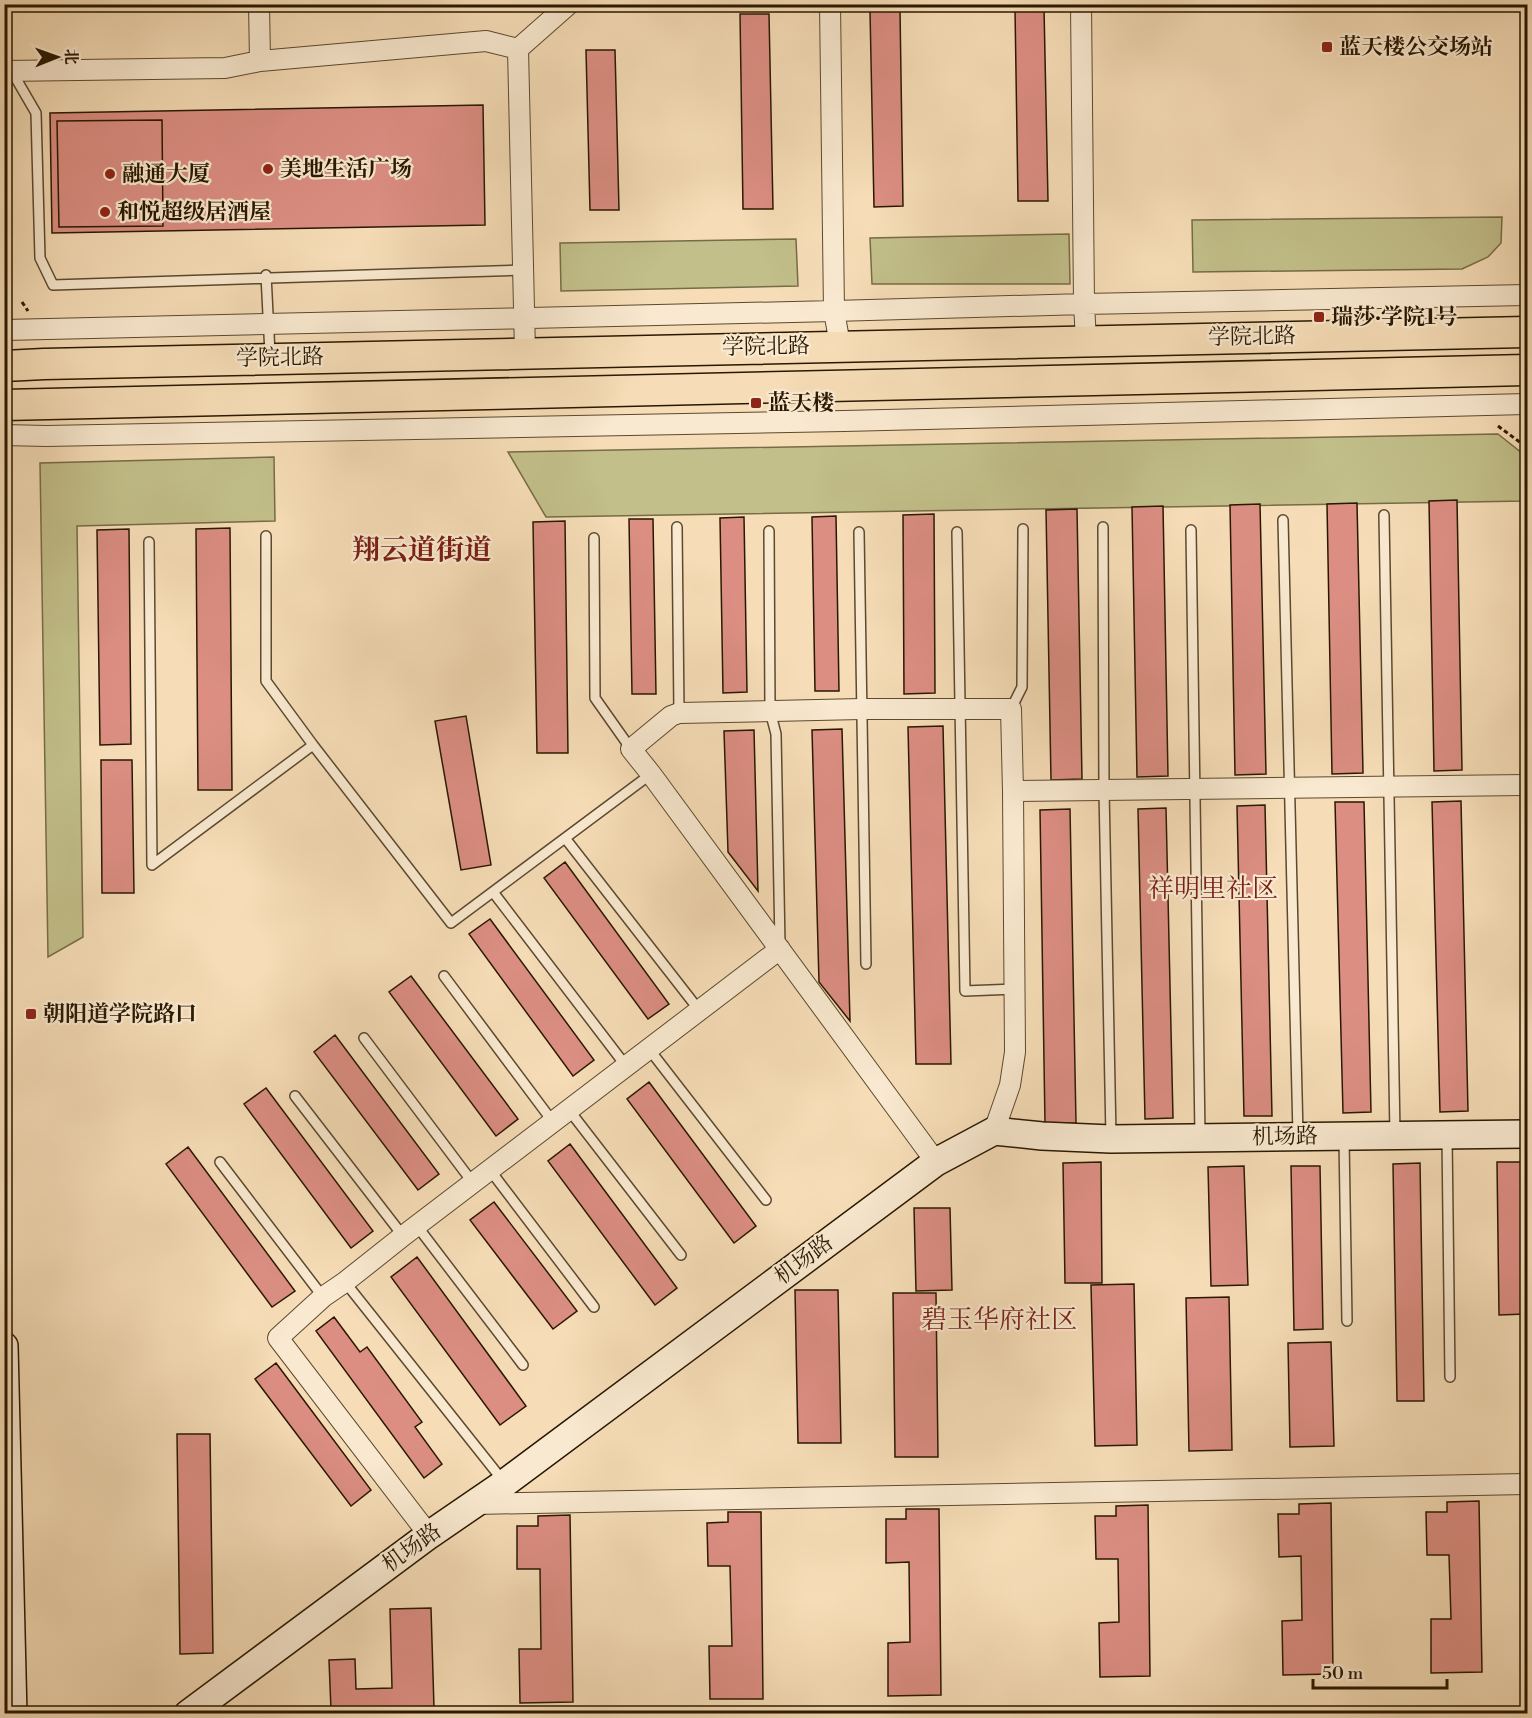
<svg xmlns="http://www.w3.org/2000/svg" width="1532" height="1718" font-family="'Libre Bodoni','Noto Serif SC',serif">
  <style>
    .green { fill: #c2bf8a; stroke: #766c45; stroke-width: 1.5 }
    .building { fill: #dc8e83; stroke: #291800; stroke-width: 1.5 }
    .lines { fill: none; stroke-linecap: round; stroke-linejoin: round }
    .lane-casing { stroke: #5c492e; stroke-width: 12 }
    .street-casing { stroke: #5c492e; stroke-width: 22 }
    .secondary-casing { stroke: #291800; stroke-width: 30 }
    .primary-casing { stroke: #291800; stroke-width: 33 }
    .path { stroke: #291800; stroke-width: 3; stroke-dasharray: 4.5 3; stroke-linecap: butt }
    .lane { stroke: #f9e9d0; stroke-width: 9 }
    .street { stroke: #f9e9d0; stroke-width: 20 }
    .secondary { stroke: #f9e9d0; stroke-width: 27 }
    .primary { stroke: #f6ddb7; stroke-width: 30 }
    .poi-dot { fill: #8f2418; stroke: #f9e9d0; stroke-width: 2 }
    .labels { text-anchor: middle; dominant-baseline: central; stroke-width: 4.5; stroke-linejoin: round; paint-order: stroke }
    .poi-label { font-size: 22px; font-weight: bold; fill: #291800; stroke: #f9e9d0; text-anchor: start }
    .street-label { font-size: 22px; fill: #291800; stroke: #f9e9d0 }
    .quarter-label { font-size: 26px; fill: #7a1f14; stroke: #f9e9d0 }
    .district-label { font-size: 28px; font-weight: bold; fill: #7a1f14; stroke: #f9e9d0 }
  </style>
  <rect width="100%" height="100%" fill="#f6ddb7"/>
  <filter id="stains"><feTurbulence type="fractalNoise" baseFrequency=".00333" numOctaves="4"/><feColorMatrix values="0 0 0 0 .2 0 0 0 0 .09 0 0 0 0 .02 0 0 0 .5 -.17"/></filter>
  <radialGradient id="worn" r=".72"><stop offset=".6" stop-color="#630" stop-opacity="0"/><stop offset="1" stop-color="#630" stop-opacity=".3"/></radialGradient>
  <!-- green -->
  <path class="green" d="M1502,217L1501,243L1488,257L1462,269L1193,272L1192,220Z
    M1069,234L1070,284H872L870,238Z
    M796,239L798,286L561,291L560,243Z
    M1498,434L1527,457L1526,501L546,517L508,452Z
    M274,457L275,521L77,526L83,937L48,957L40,463Z"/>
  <!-- building -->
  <path class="building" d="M1044,8L1048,201H1018L1015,9Z
    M870,11H900L903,206L874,207Z
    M740,14H769L773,209H743Z
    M586,50H615L619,210H590Z
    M483,105L485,225L52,233L50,113Z
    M162,120L163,226L59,227L57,121Z
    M1457,500L1462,770L1434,771L1429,501Z
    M1357,503L1363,773L1332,774L1327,504Z
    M1260,504L1266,774L1235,775L1230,505Z
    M1163,506L1168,776L1137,777L1132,507Z
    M1077,509L1082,779L1051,780L1046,510Z
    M934,514L935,693L904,694L903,515Z
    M836,516L839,691H815L812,517Z
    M744,517L747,692L723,693L720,518Z
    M629,519H653L656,694H632Z
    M565,521L568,753H537L533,522Z
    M230,528L232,790H198L196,529Z
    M129,529L131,744L100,745L97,530Z
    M466,716L491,865L461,870L435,721Z
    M943,726L951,1064H916L908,727Z
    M842,729L850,1021L819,982L812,730Z
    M754,730L758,891L728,852L724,731Z
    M101,760H132L134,893H102Z
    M1461,801L1468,1111L1440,1112L1432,802Z
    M1335,802H1364L1371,1112L1343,1113Z
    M1265,805L1272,1116H1244L1237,806Z
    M1166,808L1173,1118L1145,1119L1138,809Z
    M1070,809L1076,1123L1045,1124L1040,810Z
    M565,862L669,1004L648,1019L544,878Z
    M490,919L594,1060L573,1076L469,934Z
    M411,976L518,1119L496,1136L389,992Z
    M335,1035L439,1174L418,1190L314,1052Z
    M649,1082L756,1226L734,1243L627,1099Z
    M266,1088L373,1231L351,1248L244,1104Z
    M570,1144L677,1288L655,1305L548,1161Z
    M188,1147L295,1291L272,1307L166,1164Z
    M1101,1162L1102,1283H1065L1063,1163Z
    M1497,1162H1525L1527,1314L1499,1315Z
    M1420,1163L1424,1401H1397L1393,1164Z
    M1244,1166L1248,1285L1211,1286L1208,1167Z
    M1291,1166H1320L1323,1329L1294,1330Z
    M494,1202L577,1311L553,1329L470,1220Z
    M914,1208H950L952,1290L916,1291Z
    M417,1257L526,1406L500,1425L391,1277Z
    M1134,1284L1137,1445L1095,1446L1091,1285Z
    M795,1290H838L841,1443H798Z
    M893,1293H936L938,1457H895Z
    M1229,1297L1232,1450L1189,1451L1186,1298Z
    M334,1317L360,1352L367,1347L422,1422L415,1427L442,1464L424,1478L316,1331Z
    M1331,1342L1334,1446L1290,1447L1288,1343Z
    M276,1363L371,1490L351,1506L255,1379Z
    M177,1434H210L213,1653L180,1654Z
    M1479,1501L1482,1672L1431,1673V1619H1451L1449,1555H1427L1426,1512H1447V1502Z
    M1331,1503L1333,1674L1283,1675L1282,1621L1302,1620L1301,1556L1279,1557L1278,1514H1299V1504Z
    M1148,1505L1150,1676L1100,1677L1099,1623L1119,1622L1118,1559H1096L1095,1516H1116V1506Z
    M906,1509H939L941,1695L888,1696V1643L910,1642L909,1562L886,1563V1519H906Z
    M728,1512H761L763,1699H710L709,1646H732L730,1566H708L707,1523L728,1522Z
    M570,1515L573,1702L520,1703L519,1649H541L540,1569H517V1526H538V1516Z
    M431,1608L434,1708L331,1710L329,1660L355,1659L356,1689L392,1688L390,1609Z"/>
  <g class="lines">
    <defs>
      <path id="lane" d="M11,70L36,113L40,258L53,285L523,270
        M266,275L270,354
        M1384,515L1395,1134
        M1283,520L1298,1135
        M677,527L679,713
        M1103,527L1104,790L1111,1137
        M1191,530L1200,1136
        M769,531L770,711L776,734L780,945
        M859,532L866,964
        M957,532L965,991L1015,989
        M266,536V681L313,745
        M594,538L595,698L631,749
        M149,542L152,865L313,745L451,923L651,774
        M1011,709L1022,687L1023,529
        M565,838L699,1010
        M493,892L626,1066
        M444,976L553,1122
        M364,1038L473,1183
        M649,1049L766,1200
        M295,1096L403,1236
        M569,1110L681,1255
        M1447,1137L1450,1377
        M1344,1139L1347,1321
        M220,1162L323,1297
        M490,1170L594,1307
        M417,1226L523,1365
        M345,1282L504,1482"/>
      <path id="street" d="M259,4L260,61
        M830,4L834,311L840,345
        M1081,4L1084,304L1086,340
        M518,49L525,352
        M4,71L225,68L260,61L486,41L518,49L569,4
        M4,330L834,311L1084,304L1528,295
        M4,435L46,436L844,421L1528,404
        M994,1131L1010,1085L1015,1052L1013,791L1528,785
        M936,1162L651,774L631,749L671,716L679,713L861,709H1011L1013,791
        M475,1504L1528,1484
        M429,1535L278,1338L323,1297L345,1282L403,1236L780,949"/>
      <path id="secondary" d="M4,1346L13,1714
        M188,1714L429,1535L505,1483L936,1162L994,1131L1042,1136L1111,1139L1528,1134"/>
      <path id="primary" d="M4,366L44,364L1528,332
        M4,405L1528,370"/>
    </defs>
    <!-- lane casing -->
    <use href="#lane" class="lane-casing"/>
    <!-- street casing -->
    <use href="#street" class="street-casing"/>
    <!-- secondary casing -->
    <use href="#secondary" class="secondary-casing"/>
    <!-- primary casing -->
    <use href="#primary" class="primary-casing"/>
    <!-- path -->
    <path class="path" d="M22,302L28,311
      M1498,426L1521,443L1528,458"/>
    <!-- lane -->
    <use href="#lane" class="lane"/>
    <!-- street -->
    <use href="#street" class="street"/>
    <!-- secondary -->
    <use href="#secondary" class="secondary"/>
    <!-- primary -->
    <use href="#primary" class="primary"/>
  </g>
  <!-- markers -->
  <g class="poi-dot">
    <rect x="1321" y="41" width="12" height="12" rx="3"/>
    <circle cx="268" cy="169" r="6"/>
    <circle cx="110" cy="174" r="6"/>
    <circle cx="105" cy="212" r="6"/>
    <rect x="1313" y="311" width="12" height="12" rx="3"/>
    <rect x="750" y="397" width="12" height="12" rx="3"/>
    <rect x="25" y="1008" width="12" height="12" rx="3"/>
  </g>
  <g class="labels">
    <!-- poi labels -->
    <g class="poi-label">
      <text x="1339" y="47">蓝天楼公交场站</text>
      <text x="280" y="169">美地生活广场</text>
      <text x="122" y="174">融通大厦</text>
      <text x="117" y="212">和悦超级居酒屋</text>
      <text x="1331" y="317">瑞莎·学院1号</text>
      <text x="768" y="403">蓝天楼</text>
      <text x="43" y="1014">朝阳道学院路口</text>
    </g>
    <!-- street labels -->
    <g class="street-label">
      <text transform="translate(1252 337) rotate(-1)">学院北路</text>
      <text transform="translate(766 347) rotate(-1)">学院北路</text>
      <text transform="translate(280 358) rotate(-1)">学院北路</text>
      <text transform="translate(1285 1137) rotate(-1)">机场路</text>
      <text transform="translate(804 1260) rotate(-37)">机场路</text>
      <text transform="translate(412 1548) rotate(-36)">机场路</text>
    </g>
    <!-- quarter labels -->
    <g class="quarter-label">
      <text x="1213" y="889">祥明里社区</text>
      <text x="999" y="1320">碧玉华府社区</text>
    </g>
    <!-- district labels -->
    <g class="district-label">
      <text x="422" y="550">翔云道街道</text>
    </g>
  </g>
  <!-- margin -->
  <rect width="1532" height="1718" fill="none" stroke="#f6ddb7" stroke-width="24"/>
  <rect x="6" y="6" width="1520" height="1706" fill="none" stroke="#291800" stroke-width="3"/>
  <rect x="12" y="12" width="1508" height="1694" fill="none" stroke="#291800" stroke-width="1.5"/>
  <!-- north arrow -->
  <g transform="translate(57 57) rotate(89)" stroke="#f9e9d0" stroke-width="4.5" paint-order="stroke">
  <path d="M0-4.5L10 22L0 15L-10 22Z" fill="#291800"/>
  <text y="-9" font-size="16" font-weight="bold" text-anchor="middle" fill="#291800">北</text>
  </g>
  <!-- scale -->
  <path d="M1313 1679v9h134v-9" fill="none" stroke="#291800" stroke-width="3"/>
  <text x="1322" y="1679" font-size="18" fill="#291800" stroke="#f9e9d0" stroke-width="4.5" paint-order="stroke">50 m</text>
  <rect width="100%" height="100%" filter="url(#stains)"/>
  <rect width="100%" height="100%" fill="url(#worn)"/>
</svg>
